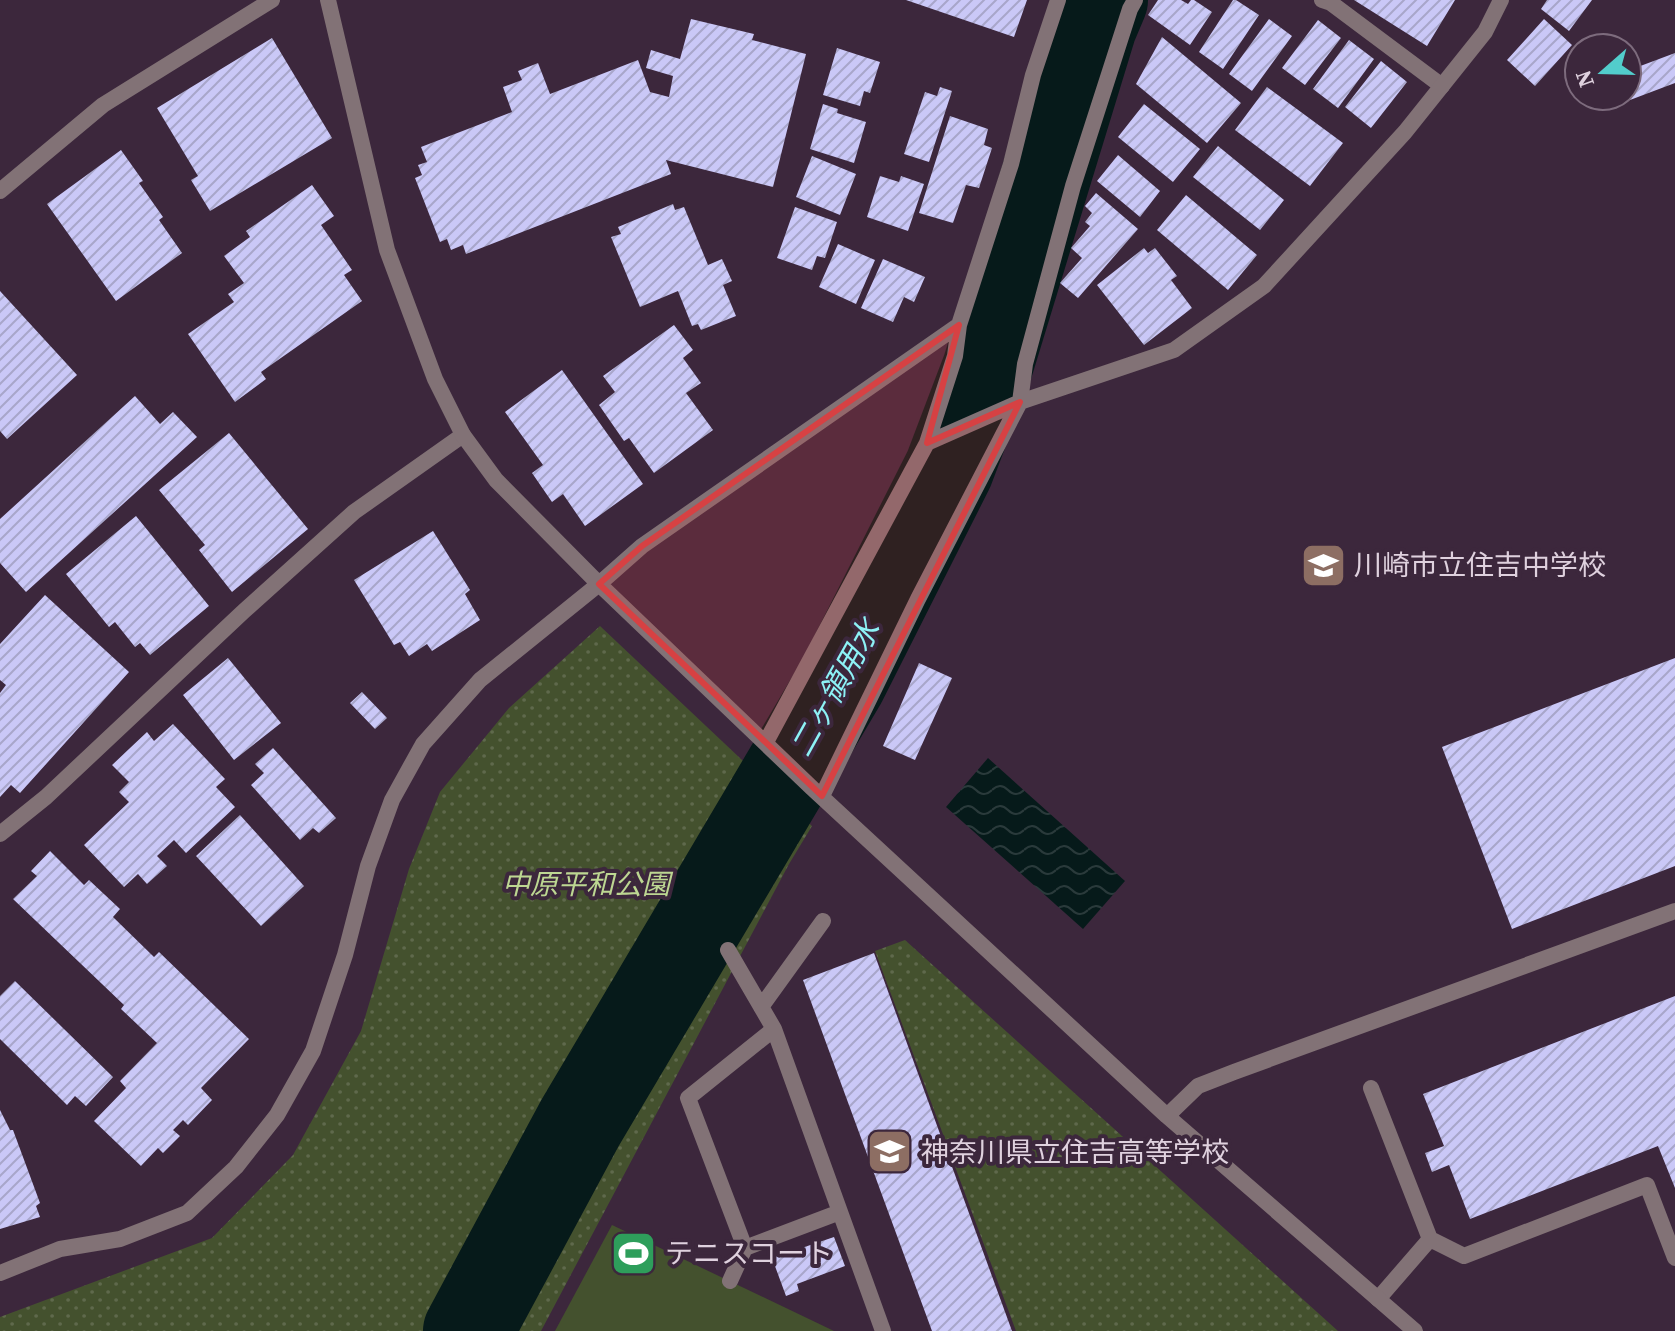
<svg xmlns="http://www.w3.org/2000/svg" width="1675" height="1331" font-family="'Source Serif 4','Noto Sans JP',serif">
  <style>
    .grass { fill: url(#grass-dots) }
    .pitch { fill: #44512e }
    .water { fill: url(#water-waves) }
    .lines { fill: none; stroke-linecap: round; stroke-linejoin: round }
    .river { stroke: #061a1a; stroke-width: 90 }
    .building { fill: url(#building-hatch) }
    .lane { stroke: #827276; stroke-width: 16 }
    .street { stroke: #827276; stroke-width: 16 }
    .marked { fill: #d74143; fill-opacity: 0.2; stroke: #d74143; stroke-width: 6; stroke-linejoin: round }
    .labels { text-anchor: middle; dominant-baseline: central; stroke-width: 8; stroke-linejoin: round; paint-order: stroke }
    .poi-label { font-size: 28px; fill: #dfd1de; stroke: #3c273c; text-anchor: start }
    .park-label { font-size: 28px; font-style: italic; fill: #bdd792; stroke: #3c273c }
    .water-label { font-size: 30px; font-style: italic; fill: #8df2f6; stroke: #3c273c }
  </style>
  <defs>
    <pattern id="grass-dots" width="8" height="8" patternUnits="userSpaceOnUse" patternTransform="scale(2)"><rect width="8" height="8" fill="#44512e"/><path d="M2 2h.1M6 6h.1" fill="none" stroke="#5f694c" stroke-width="1.8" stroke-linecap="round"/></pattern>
    <pattern id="water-waves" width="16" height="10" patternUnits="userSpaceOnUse" patternTransform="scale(2)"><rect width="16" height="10" fill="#061a1a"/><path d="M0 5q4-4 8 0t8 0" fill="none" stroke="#2a3a3b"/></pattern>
    <pattern id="building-hatch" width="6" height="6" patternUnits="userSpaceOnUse" patternTransform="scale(2)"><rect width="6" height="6" fill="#cac8f7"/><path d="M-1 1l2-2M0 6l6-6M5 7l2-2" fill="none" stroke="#a8a6ca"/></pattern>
  </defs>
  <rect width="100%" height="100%" fill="#3c273c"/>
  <!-- grass -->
  <path class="grass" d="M600,626L812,826L789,864L541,1331H0V1317L212,1238L293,1155L361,1031L409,869L440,792L509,708Z
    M905,940L1338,1331H1016L875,951Z"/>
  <!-- pitch -->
  <path class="pitch" d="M612,1225L834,1331H555Z"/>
  <!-- water -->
  <path class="water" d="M988,758L1125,881L1083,929L946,807Z"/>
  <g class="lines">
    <!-- river -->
    <path class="river" d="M468,1331L580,1123L842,681L949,469L987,369L1092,26L1103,0"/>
  </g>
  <!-- building -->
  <path class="building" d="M906,0H1027L1014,37Z
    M1158,0H1181L1188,4L1191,0H1194L1212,12L1190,45L1148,15Z
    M1233,0H1236L1259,15L1223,69L1199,52Z
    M1354,0H1455L1427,46Z
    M1547,0H1592L1569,31L1541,9Z
    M691,19L754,34L752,40L806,54L773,187L666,160L671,174L466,254L463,245L451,250L447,239L440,242L415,178L422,175L418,165L427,162L421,147L512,112L503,87L522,80L518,71L538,63L550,94L638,60L650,92L669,97L673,76L646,68L651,50L680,59Z
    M1269,19L1292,36L1252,91L1229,74Z
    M1544,19L1572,45L1535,86L1507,60Z
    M1318,20L1341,38L1305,85L1282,68Z
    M1162,37L1241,103L1207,143L1136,84Z
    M272,38L332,138L210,211L191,180L198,176L157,108Z
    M1349,40L1374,59L1338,108L1313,89Z
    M837,48L880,62L870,93L864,91L860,106L823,95Z
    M1675,53V83L1630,100L1627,94V71Z
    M1381,61L1407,82L1371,128L1345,107Z
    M940,87L952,91L929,162L904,154L925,92L937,96Z
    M1267,87L1343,143L1310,186L1235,130Z
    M823,104L838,109L837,113L866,122L854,163L810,149Z
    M1144,104L1200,149L1173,182L1118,137Z
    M950,116L988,129L984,145L992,148L979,188L966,185L953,223L919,213Z
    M1218,146L1284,200L1260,230L1193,177Z
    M121,150L143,181L139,183L163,217L159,220L182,253L116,301L47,204Z
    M1118,155L1160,191L1140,217L1097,181Z
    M812,156L856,174L840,215L796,197Z
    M880,176L899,182L901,176L924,184L908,231L867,217Z
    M312,185L334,216L321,225L352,270L344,275L362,301L261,372L266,379L235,402L188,334L234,302L228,294L244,283L224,256L250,237L246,231Z
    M1096,193L1138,229L1078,298L1060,283L1082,258L1071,248L1090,226L1085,222L1092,213L1085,206Z
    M1186,195L1257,255L1228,290L1157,230Z
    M673,204L675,210L684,207L708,265L722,259L732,281L723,285L736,316L701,330L698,324L692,326L678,291L640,307L611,237L621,234L618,227Z
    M795,207L837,222L825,258L817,256L812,270L777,258Z
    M838,244L875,260L856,304L819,287Z
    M1144,248L1148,253L1155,248L1177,276L1171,280L1192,308L1144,345L1097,285Z
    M883,259L925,277L914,302L904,297L893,322L861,308Z
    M0,291L77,375L7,439L0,431Z
    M674,325L693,350L683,358L701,383L686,393L713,430L654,473L629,438L624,441L599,405L615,392L603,376Z
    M562,370L643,484L585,526L563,494L552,502L532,473L543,465L505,412Z
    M135,396L160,424L173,412L197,437L26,592L0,563V519Z
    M229,433L308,529L232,592L199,550L205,545L159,490Z
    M136,516L209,606L150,655L140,643L135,647L115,622L109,627L66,574Z
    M433,531L470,590L465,594L480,620L432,651L427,644L409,656L400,642L394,645L354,580Z
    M45,595L129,672L20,793L11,785L0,797V693L6,685L0,680V644Z
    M228,658L281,723L234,760L183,695Z
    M1675,658V866L1512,929L1442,747Z
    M919,663L952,678L915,760L883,746Z
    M362,692L387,718L375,729L350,703Z
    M173,724L225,779L216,787L235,807L186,853L174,840L157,856L167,866L147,884L138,874L124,887L84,845L129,802L119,792L129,782L112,765L147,732L154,741Z
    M273,748L336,818L319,833L313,828L300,840L251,785L264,773L255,764Z
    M240,815L304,886L261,926L196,856Z
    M50,851L84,885L89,880L120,909L113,917L154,957L159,952L249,1039L201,1088L212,1100L188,1125L183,1120L173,1130L180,1136L163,1153L158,1148L141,1166L94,1121L126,1088L120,1081L157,1043L121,1009L124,1005L13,899L37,876L31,871Z
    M874,953L1012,1331H932L803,980Z
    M15,981L113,1077L86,1106L75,1096L67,1105L0,1039V996Z
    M1675,996V1188L1658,1146L1470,1219L1449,1165L1432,1172L1425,1153L1444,1146L1423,1094Z
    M0,1110L10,1130H13L40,1203L36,1206L40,1217L0,1229Z
    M834,1237L845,1266L797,1284L799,1291L786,1296L772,1258Z"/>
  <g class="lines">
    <!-- lane -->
    <path class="lane" d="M1322,0L1331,3L1442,86
      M0,834L46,797L244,611L354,512L463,435
      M728,950L774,1029L883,1331
      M761,1007L823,921
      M774,1029L688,1098L745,1248L840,1212
      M1371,1088L1430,1239
      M730,1281L745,1248
      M1378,1299L1430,1239L1464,1256L1647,1185L1675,1258"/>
    <!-- street -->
    <path class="street" d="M328,0L387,250L435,379L463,435L496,480L599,584L812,788L1167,1116L1415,1331
      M0,191L103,105L272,0
      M927,443L1020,402L1174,350L1264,286L1405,132L1485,32L1501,0
      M766,742L927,443L955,356L959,325L1011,164L1033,75L1058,0
      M822,796L918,599L1020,402L1025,364L1073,186L1130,9L1135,0
      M1167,1116L1198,1086L1234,1072L1675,911
      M0,1273L60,1249L120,1239L187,1213L236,1167L277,1115L313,1051L345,955L368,866L392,800L423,744L480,680L599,584L642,546L959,325"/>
  </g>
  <!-- marked area -->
  <path class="marked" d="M959,325L927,443L1020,402L822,796L599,584L642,546Z"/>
  <!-- icons -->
  <defs>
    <symbol id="school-square" viewBox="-11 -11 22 22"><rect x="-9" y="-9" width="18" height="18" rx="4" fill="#8d6e63" stroke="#3c273c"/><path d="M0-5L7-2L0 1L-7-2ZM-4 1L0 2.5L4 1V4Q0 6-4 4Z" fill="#fff"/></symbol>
    <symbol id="stadium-square" viewBox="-11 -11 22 22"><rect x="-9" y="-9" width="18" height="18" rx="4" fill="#2e9e5b" stroke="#3c273c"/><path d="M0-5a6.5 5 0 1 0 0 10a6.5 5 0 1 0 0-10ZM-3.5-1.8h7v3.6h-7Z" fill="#fff"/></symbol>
  </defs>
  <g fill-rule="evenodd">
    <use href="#school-square" x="1298" y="540" width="51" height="51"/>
    <use href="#school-square" x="864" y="1126" width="51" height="51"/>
    <use href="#stadium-square" x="608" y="1228" width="51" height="51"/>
  </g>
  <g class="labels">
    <!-- poi labels -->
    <g class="poi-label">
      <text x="1354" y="565">川崎市立住吉中学校</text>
      <text x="921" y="1152">神奈川県立住吉高等学校</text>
      <text x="665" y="1253">テニスコート</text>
    </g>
    <!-- park labels -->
    <g class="park-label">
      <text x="586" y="884">中原平和公園</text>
    </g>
    <!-- water labels -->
    <g class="water-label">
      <text transform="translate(835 688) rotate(-61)">二ヶ領用水</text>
    </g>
  </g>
  <!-- north arrow -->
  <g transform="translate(1603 72) rotate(250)"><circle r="38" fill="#3c273c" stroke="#7d6b7d" stroke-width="2"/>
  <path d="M0-6L14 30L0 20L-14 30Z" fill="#52cdcc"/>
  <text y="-12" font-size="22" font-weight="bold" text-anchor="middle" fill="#dfd1de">N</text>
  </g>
</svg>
